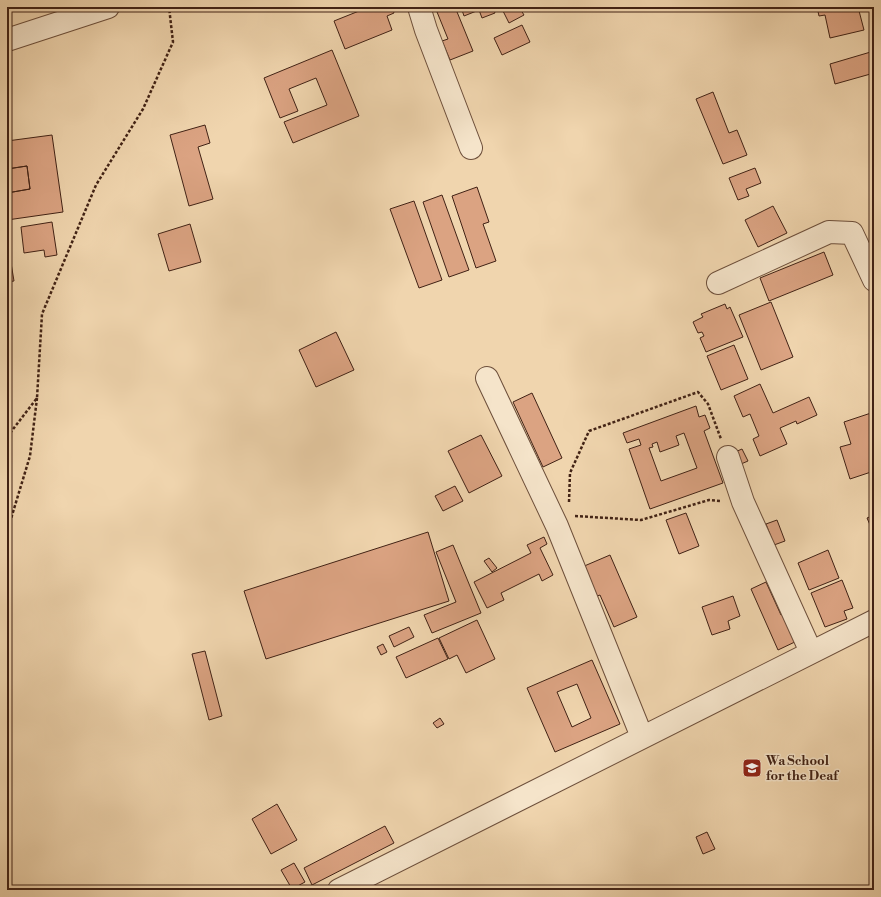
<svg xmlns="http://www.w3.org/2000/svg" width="881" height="897" font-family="'Libre Bodoni',serif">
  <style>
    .building { fill: #dba382; stroke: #412215; fill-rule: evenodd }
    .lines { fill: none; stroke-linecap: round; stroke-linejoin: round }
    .minor-casing { stroke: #6d4f3b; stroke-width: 24 }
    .path { stroke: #412215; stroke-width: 2.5; stroke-dasharray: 3 2; stroke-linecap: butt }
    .minor { stroke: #f5e4ca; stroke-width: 22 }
    .labels { text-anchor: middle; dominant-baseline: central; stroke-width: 3; stroke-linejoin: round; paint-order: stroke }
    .poi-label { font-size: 13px; font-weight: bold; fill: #412215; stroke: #f5e4ca; text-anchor: start }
  </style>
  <rect width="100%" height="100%" fill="#f0d5ae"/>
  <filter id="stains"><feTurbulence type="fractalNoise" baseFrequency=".005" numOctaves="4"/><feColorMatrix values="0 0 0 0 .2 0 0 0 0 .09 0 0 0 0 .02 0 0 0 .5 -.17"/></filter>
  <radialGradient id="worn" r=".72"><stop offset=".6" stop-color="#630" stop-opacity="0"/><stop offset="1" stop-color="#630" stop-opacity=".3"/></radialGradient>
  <!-- building -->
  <path class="building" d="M369,7H392L394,13L387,16L392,30L345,49L334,21Z
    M435,7H455L473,51L450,60L442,41L448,39Z
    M461,7H493L495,13L482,18L479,10L464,16Z
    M501,7H519L524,15L509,23Z
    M817,7H858L864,30L830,38L825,15L819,16Z
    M522,25L530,42L502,55L494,38Z
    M332,50L359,116L293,143L284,122L327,105L316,78L289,89L298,111L280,118L264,78Z
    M874,51V73L835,84L830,64Z
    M713,92L729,133L737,130L747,155L723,164L696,99Z
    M205,125L210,143L198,147L213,199L189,206L170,135Z
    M52,135L63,212L7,220V193L30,189L27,166L7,169V141Z
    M27,166L30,189L7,193V169Z
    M755,168L761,183L746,189L749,196L738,200L729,178Z
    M477,187L489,222L483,224L496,261L476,268L452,196Z
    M442,195L469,270L449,277L423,202Z
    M414,201L442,280L419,288L390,209Z
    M773,206L787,233L758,247L745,220Z
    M52,222L57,255L45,257L44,250L24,253L21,227Z
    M190,224L201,262L169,271L158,234Z
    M824,252L833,275L769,301L760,278Z
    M11,263L14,281L7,282V264Z
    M771,302L793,357L761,370L739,315Z
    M725,304L727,309L730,307L743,337L706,352L700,338L704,336L702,332L698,333L693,322L703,317L701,314Z
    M336,332L354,370L316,387L299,350Z
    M734,345L748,379L721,390L707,356Z
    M760,384L773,413L809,397L817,415L797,424L796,421L780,428L787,444L760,456L753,439L759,436L750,414L743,417L734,396Z
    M532,393L562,458L543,467L513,402Z
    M696,406L699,417L705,415L710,428L704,431L723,483L650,509L629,449L641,445L639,439L627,443L623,433ZM684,433L697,468L661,481L649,448L653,447L652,444L657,442L660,452L679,445L676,436Z
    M874,412V471L850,479L840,447L851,444L844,422Z
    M481,435L502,476L469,493L448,451Z
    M742,449L748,461L741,464L735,452Z
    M455,486L463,501L443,511L435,496Z
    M686,513L699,546L679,554L666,520Z
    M874,515V534L867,518Z
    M777,520L785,541L774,545L766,524Z
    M428,532L449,601L266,659L244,591Z
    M544,537L547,544L540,548L553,575L542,581L539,574L501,593L504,600L487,608L474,582L531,553L527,545Z
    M453,545L481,613L432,633L424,615L456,602L436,552Z
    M828,550L839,578L809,590L798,563Z
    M610,555L637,617L614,627L600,595L595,597L582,567Z
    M489,558L497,568L492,572L484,561Z
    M842,580L853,608L844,611L847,619L825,627L811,593Z
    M766,582L781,615L787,612L799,640L778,650L751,589Z
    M733,596L740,616L728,621L730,629L712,635L702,607Z
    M477,620L495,659L466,673L457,655L449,659L439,638Z
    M409,627L414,637L394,647L389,636Z
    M438,638L448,659L406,678L396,657Z
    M383,644L387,652L381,655L377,647Z
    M205,651L222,716L209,720L192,654Z
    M592,660L620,724L555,752L527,688ZM577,684L591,718L572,727L557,692Z
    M440,718L444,724L437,728L433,723Z
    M277,804L297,840L271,854L252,819Z
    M385,826L394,843L312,885L304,868Z
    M707,832L715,849L703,854L696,837Z
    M294,863L305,882L292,889L281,870Z"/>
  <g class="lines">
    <defs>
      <path id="minor" d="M419,7L426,30L471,148
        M7,40L108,7
        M718,283L829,232L852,233L874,280
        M487,378L557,526L642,737
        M728,457L743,502L811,652
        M339,890L874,621"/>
    </defs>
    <!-- minor casing -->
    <use href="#minor" class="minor-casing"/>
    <!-- path -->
    <path class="path" d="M7,437L37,398L42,314L96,185L143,109L173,42L169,7
      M569,502L570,473L589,431L698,392L708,404L721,439
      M575,516L641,520L709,500L721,501
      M7,532L30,456L37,398"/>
    <!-- minor -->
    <use href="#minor" class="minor"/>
  </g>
  <!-- icons -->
  <defs>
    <symbol id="school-square" viewBox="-11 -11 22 22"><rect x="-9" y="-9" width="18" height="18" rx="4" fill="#8f2418" stroke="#f5e4ca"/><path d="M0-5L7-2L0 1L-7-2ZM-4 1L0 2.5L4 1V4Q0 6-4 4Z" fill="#fff"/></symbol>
  </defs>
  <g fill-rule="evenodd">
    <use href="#school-square" x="741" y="757" width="22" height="22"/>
  </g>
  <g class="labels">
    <!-- poi labels -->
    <g class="poi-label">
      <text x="766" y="761">Wa School<tspan x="766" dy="15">for the Deaf</tspan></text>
    </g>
  </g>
  <!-- margin -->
  <rect width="881" height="897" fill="none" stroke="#f0d5ae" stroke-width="24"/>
  <rect x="8" y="8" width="865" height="881" fill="none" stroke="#412215" stroke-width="2"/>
  <rect x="12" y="12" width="857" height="873" fill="none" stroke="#412215"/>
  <rect width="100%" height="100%" filter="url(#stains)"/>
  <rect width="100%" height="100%" fill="url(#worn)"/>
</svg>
